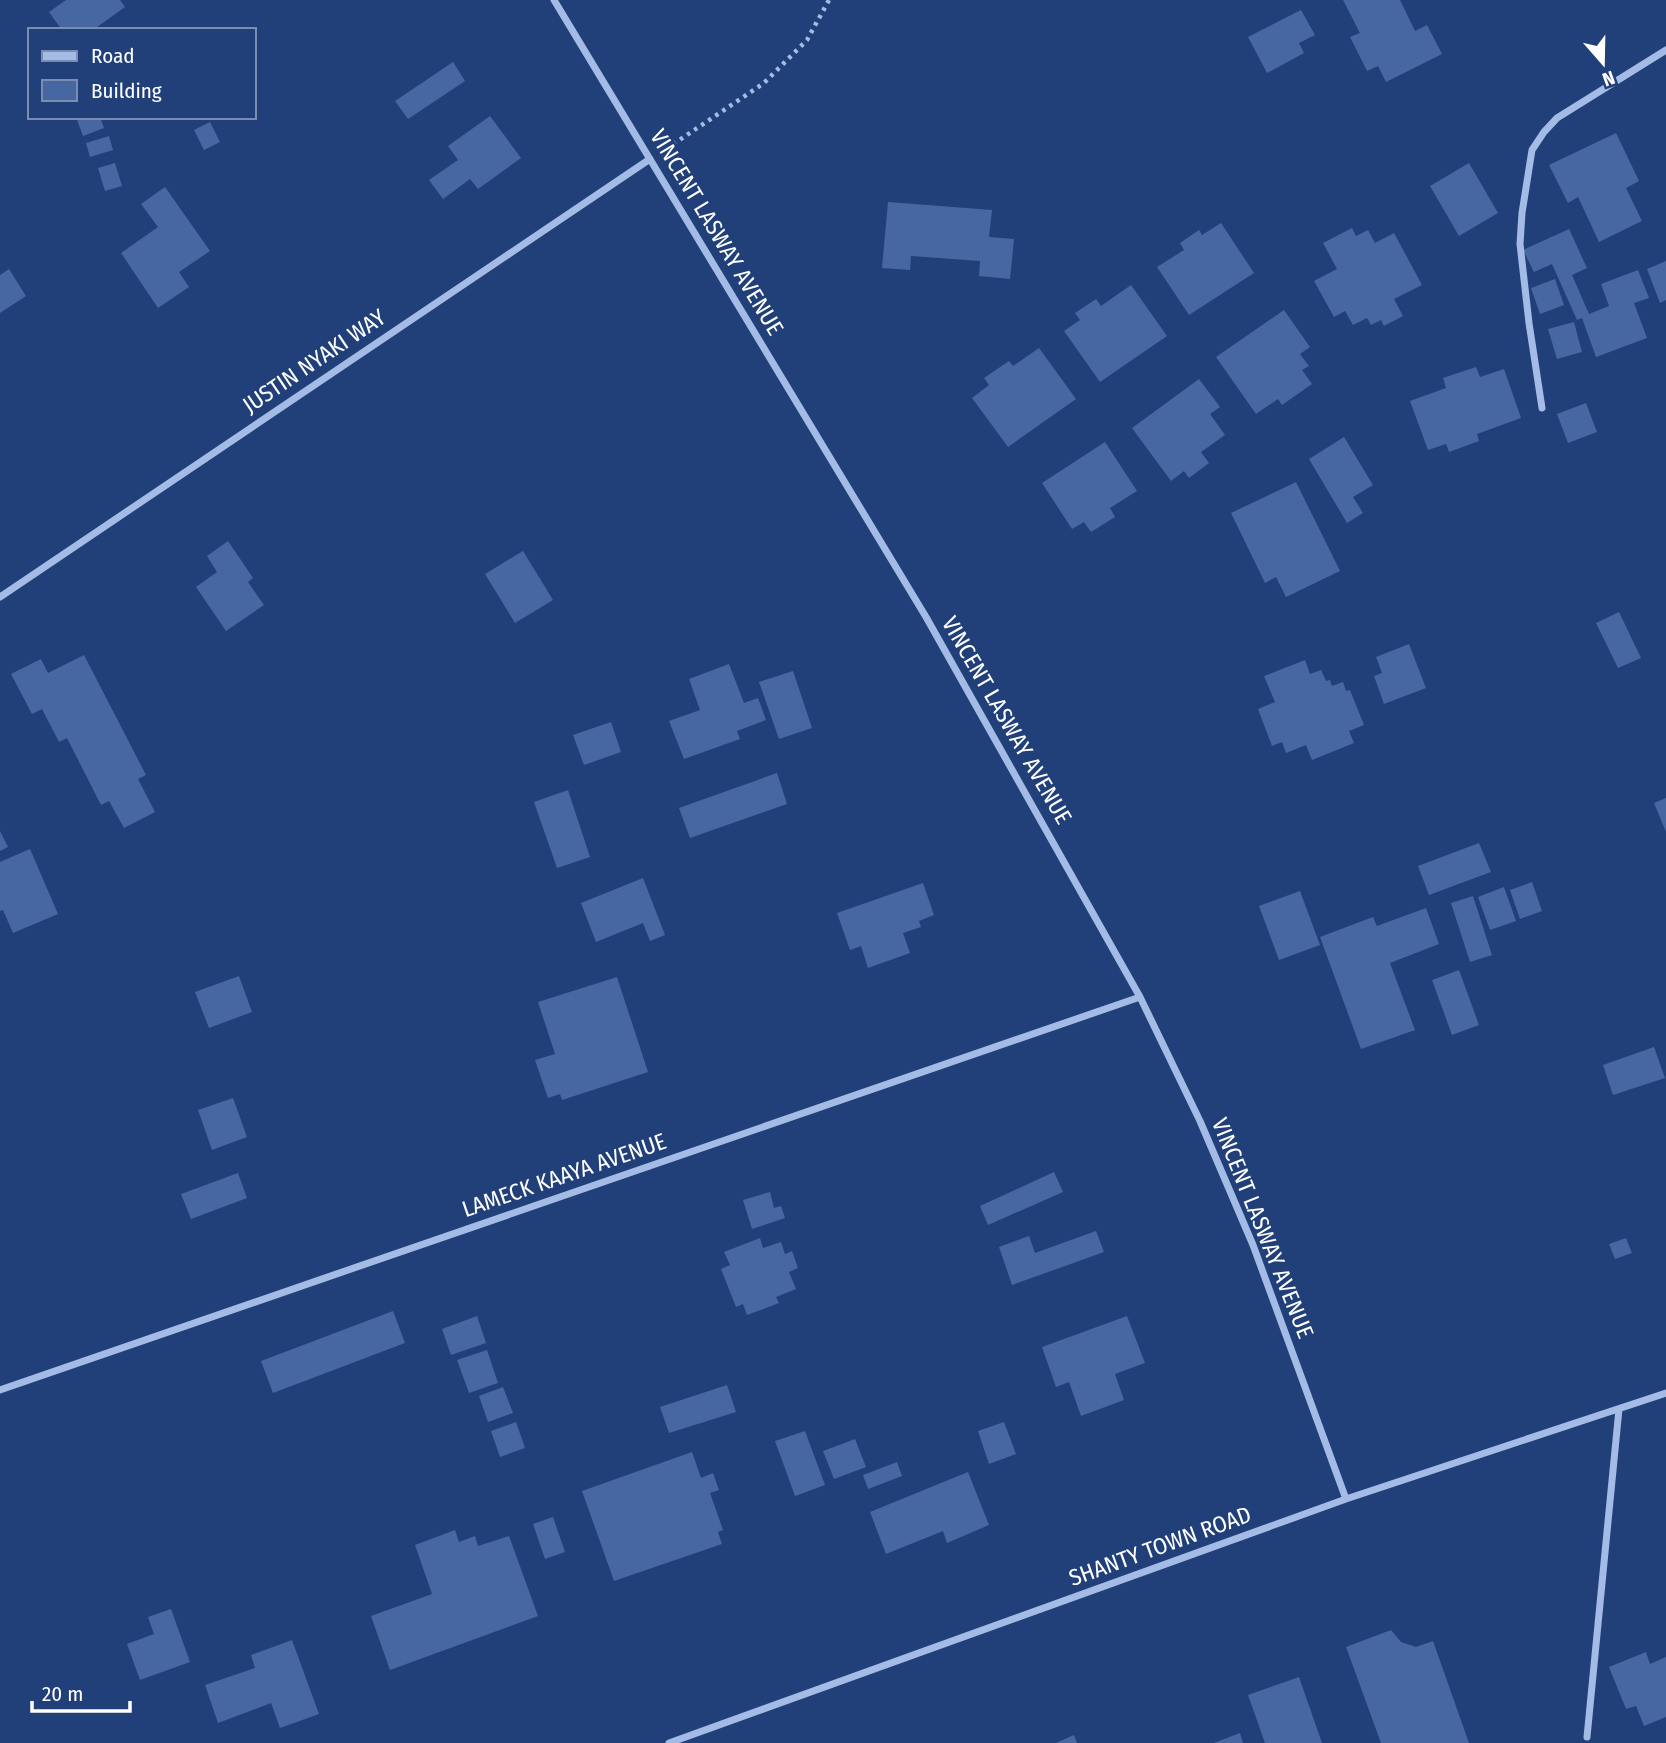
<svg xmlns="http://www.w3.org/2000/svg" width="1666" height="1743" font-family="'Fira Sans Condensed',sans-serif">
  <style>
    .building { fill: #4667a2 }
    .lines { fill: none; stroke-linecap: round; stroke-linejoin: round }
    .path { stroke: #a3bbe5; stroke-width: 4.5; stroke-dasharray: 3.5 5; stroke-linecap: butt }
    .street { stroke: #a3bbe5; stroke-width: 7 }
    .labels { text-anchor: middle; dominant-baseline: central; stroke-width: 6; stroke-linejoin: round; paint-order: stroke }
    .street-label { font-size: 23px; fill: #fff; stroke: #21407a }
  </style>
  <rect width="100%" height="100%" fill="#21407a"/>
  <!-- building -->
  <path class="building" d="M66,0H120L125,7L93,30H62L49,12Z
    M1343,0H1400L1415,31L1427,25L1442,54L1386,82L1378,66L1367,71L1350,37L1360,33Z
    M1301,10L1315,35L1299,43L1304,53L1267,73L1248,37Z
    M453,62L465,81L408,119L395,101Z
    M490,116L521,158L478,189L470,179L443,199L429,180L458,160L448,146Z
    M76,117H100L104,128L83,136Z
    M210,122L220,142L204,150L194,130Z
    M1616,133L1639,181L1626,188L1642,221L1599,242L1578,197L1568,203L1549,165Z
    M109,136L113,150L90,157L86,143Z
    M115,163L122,186L105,191L98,168Z
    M1469,163L1498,213L1459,236L1430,186Z
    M165,187L210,251L179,272L189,287L158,308L121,253L158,227L141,204Z
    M888,202L992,210L989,237L1014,239L1010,279L979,276L980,261L911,256L910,270L882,268Z
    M1221,223L1254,273L1189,315L1157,267L1184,250L1180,243L1199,230L1202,235Z
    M1352,228L1356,236L1368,230L1375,243L1394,233L1422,285L1394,299L1403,316L1384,326L1381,320L1371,325L1367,318L1353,325L1345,311L1334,317L1314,281L1337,269L1323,243Z
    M1569,229L1587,268L1572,275L1589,314L1609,306L1601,284L1638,270L1649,298L1634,303L1647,338L1596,357L1582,318L1577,320L1552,264L1534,272L1523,250Z
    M1666,261V300L1660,303L1647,269Z
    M9,269L26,296L0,313V275Z
    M1555,279L1564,305L1540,314L1531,288Z
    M1131,285L1167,336L1100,382L1064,331L1080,320L1075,313L1096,299L1101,306Z
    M1284,310L1310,347L1300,354L1309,366L1302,370L1312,384L1282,405L1278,399L1256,414L1216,357Z
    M1574,322L1582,352L1557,359L1548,329Z
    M1039,348L1076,399L1008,447L972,398L989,385L984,378L1009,361L1013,366Z
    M1476,367L1480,377L1504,369L1521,418L1477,434L1479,441L1449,452L1446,444L1428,450L1410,401L1446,388L1443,378Z
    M1199,379L1220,407L1210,414L1225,435L1201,452L1209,463L1189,478L1184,471L1171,481L1132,428Z
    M1586,403L1597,432L1568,443L1557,414Z
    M1344,437L1373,485L1353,497L1363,513L1347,523L1309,459Z
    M1105,442L1137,491L1110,508L1115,517L1091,532L1084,522L1072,529L1042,483Z
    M1296,482L1340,571L1286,597L1276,577L1265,583L1231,513Z
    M228,541L253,578L248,582L264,605L226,631L196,587L217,572L207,556Z
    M523,551L553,600L515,623L485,574Z
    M1619,612L1641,658L1618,668L1596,623Z
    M1409,644L1426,688L1384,704L1374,676L1382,673L1376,657Z
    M84,655L146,775L138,779L155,812L124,828L109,801L101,805L67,738L59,742L42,709L32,714L11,674L41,659L48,673Z
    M1305,660L1310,674L1321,670L1326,681L1330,680L1332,686L1343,682L1346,691L1350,690L1364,725L1349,731L1354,743L1312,760L1306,745L1286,753L1282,742L1272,746L1258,709L1275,702L1264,676Z
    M729,664L744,703L758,698L766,720L737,731L740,739L684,759L669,721L700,710L689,679Z
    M793,671L812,728L779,739L759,682Z
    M611,722L621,752L584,765L573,735Z
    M777,773L787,804L690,838L679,808Z
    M568,790L590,857L557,868L534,802Z
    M1666,798V832L1654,803Z
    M0,831L8,847L0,851Z
    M1479,843L1491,872L1429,895L1418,866Z
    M30,849L58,914L13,933L3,910L0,911V862Z
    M643,878L665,935L650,941L643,923L596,942L581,903Z
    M1532,882L1542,911L1520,919L1510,890Z
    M923,883L934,915L919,921L921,927L903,933L910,953L868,968L861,946L850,950L837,913Z
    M1504,887L1516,921L1490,930L1478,897Z
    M1300,891L1320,945L1279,960L1259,906Z
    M1473,896L1492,955L1470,962L1451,903Z
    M1426,908L1439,944L1390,963L1415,1030L1361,1049L1320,937L1373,917L1377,926Z
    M1459,970L1479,1025L1452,1035L1432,980Z
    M239,976L252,1012L209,1028L195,992Z
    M617,977L648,1072L562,1100L560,1094L548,1098L535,1060L555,1054L538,1002Z
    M1654,1047L1665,1078L1613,1095L1603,1065Z
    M233,1098L247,1137L212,1150L198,1110Z
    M1054,1172L1063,1192L988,1225L980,1206Z
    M238,1173L247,1198L191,1219L181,1194Z
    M770,1192L774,1208L781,1206L785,1218L752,1229L743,1200Z
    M1096,1231L1104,1252L1012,1285L999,1247L1029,1236L1035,1253Z
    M760,1238L763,1248L781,1242L785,1254L792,1251L798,1268L789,1272L796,1289L776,1297L779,1303L747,1315L743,1304L736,1307L721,1269L730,1265L724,1252Z
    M1626,1238L1632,1253L1615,1259L1609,1244Z
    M393,1311L405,1343L273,1393L261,1361Z
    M477,1316L486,1343L451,1355L442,1329Z
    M1127,1316L1145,1363L1115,1374L1124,1400L1081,1416L1069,1382L1056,1387L1042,1347Z
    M487,1350L498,1383L469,1393L457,1360Z
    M727,1385L736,1412L669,1433L660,1407Z
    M503,1387L513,1413L488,1422L479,1396Z
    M516,1422L525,1448L500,1457L491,1431Z
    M1004,1422L1016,1454L989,1464L978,1431Z
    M805,1431L825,1485L795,1496L775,1441Z
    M855,1439L866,1467L834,1479L823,1451Z
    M692,1452L701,1478L713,1473L719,1490L710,1493L723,1530L718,1532L722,1544L614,1581L582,1491Z
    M897,1462L902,1476L868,1489L863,1475Z
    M968,1472L989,1525L947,1543L943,1531L886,1554L870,1512Z
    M553,1517L565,1552L545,1559L533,1524Z
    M455,1530L459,1542L475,1536L478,1546L509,1536L538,1616L390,1670L371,1616L432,1594L415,1545Z
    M171,1609L190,1662L140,1680L127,1644L154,1634L148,1617Z
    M1391,1630L1401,1642L1416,1647L1433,1641L1469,1743H1381L1346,1647Z
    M292,1640L319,1714L280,1728L271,1703L218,1723L205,1685L255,1668L251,1655Z
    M1646,1652L1650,1664L1666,1657V1717L1644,1726L1636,1706L1626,1709L1609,1667Z
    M1299,1677L1322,1743H1265L1248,1695Z
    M1240,1733L1243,1743H1214Z
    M1074,1735L1077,1743H1056Z"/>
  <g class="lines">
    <!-- path -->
    <path class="path" d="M666,149L764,83L807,40L829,0"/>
    <!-- street -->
    <path class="street" d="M554,0L926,617L1140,997L1200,1121L1253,1245L1346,1499
      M1542,408L1529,323L1520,244L1522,213L1532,150L1544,132L1557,118L1666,50
      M0,597L650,159
      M0,1390L1140,997
      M1587,1737L1619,1409
      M669,1743L1346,1499L1666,1393"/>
  </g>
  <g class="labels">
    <!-- street labels -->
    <g class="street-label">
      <text transform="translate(717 232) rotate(59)">VINCENT LASWAY AVENUE</text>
      <text transform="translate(314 361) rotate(-34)">JUSTIN NYAKI WAY</text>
      <text transform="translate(1007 720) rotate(60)">VINCENT LASWAY AVENUE</text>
      <text transform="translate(564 1175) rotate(-19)">LAMECK KAAYA AVENUE</text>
      <text transform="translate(1263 1228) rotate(68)">VINCENT LASWAY AVENUE</text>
      <text transform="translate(1160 1546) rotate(-20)">SHANTY TOWN ROAD</text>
    </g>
  </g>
  <!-- legend -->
  <rect x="28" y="28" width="228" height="91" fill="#21407a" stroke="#7a8caf" stroke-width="2"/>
  <rect x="42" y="51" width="35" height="10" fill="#a3bbe5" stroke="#7a8caf" stroke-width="2"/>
  <text x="91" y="63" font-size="21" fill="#ffffff">Road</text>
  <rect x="42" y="80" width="35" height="21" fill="#4667a2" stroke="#7a8caf" stroke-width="2"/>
  <text x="91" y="98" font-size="21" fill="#ffffff">Building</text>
  <!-- north arrow -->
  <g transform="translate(1603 63) rotate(160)" stroke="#21407a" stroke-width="5" paint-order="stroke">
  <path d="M0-5L12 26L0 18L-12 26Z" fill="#ffffff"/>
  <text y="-10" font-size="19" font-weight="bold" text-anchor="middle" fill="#ffffff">N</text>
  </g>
  <!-- scale -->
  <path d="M32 1701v10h98v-10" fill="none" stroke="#ffffff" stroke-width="3.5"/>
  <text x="42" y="1701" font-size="21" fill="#ffffff" stroke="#21407a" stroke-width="5" paint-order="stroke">20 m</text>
</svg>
